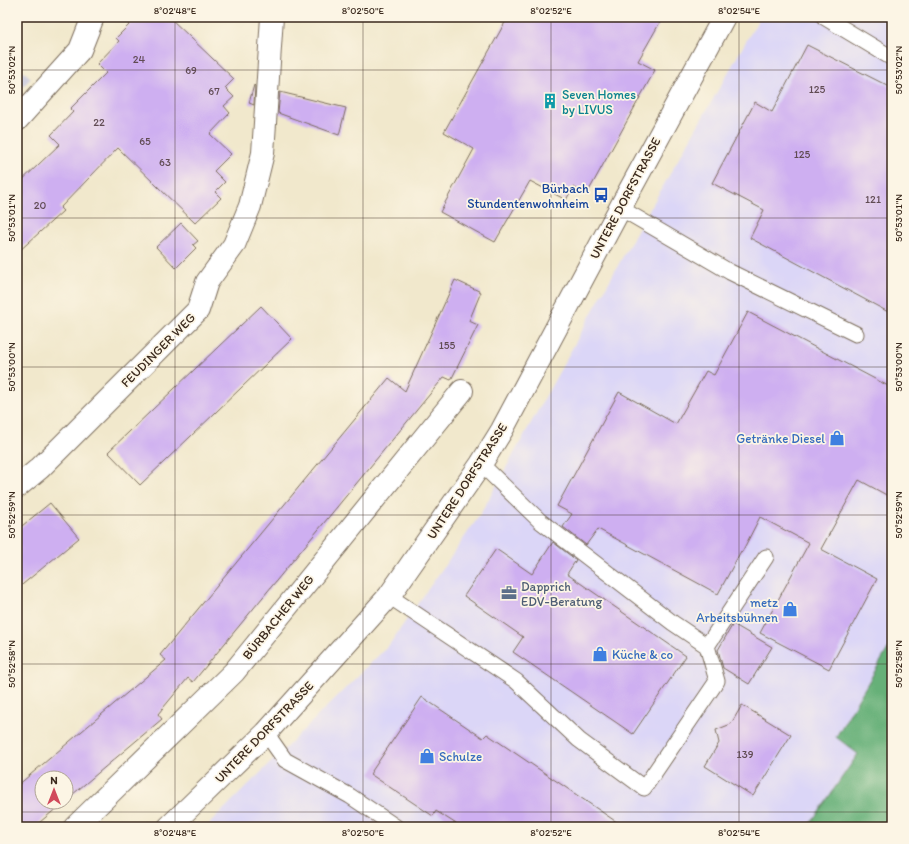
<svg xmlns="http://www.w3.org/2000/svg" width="909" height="844" font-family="Itim,sans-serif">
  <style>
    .built { fill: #dbd6f7 }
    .industrial { fill: #c1c2dd }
    .forest { fill: #66b078; stroke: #506d4b }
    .building { fill: #ceaff1 }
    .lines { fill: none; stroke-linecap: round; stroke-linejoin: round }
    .service-casing { stroke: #7b6c5b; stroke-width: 17 }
    .minor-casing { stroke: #7b6c5b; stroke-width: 24 }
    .tertiary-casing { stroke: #7b6c5b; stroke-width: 24 }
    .service { stroke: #fff; stroke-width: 15 }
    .minor { stroke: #fff; stroke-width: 22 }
    .tertiary { stroke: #fff; stroke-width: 22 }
    .ticks { fill: none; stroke: #3b2a1e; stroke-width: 1; stroke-opacity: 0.45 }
    .labels { text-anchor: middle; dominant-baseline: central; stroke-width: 3.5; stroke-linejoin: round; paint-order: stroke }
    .number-label { font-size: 11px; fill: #604b53 }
    .culture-label { font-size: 13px; fill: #0d838f; stroke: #fcf5e5; text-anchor: start }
    .transit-label { font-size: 13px; fill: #164399; stroke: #fcf5e5; text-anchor: end }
    .street-label { font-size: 13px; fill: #3b2a1e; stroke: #fcf5e5 }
    .shop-label { font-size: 13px; fill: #366cbe; stroke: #fcf5e5; text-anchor: end }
    .service-label { font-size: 13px; fill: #4e5e75; stroke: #fcf5e5; text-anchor: start }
    .neatline { fill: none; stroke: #3b2a1e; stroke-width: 1.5 }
    .ticks-label { font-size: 10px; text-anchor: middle; fill: #3b2a1e }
  </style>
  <rect width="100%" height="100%" fill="#fcf5e5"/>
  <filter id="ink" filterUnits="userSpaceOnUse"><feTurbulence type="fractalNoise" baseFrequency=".025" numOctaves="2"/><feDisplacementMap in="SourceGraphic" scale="8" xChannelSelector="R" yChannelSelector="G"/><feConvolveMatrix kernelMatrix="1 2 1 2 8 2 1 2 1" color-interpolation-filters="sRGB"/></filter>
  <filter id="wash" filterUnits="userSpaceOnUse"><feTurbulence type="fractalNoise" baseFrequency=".012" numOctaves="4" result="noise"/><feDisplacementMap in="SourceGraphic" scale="16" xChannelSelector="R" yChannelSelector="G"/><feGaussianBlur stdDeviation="0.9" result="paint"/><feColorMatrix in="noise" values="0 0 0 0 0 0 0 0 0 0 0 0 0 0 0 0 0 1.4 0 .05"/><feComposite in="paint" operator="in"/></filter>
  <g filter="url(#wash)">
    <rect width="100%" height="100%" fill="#f1e8cc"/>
    <!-- built -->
    <path class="built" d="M760,17H892V642L836,736L858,754L808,827H206L389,645L480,515L631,242Z"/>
    <!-- industrial -->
    <path class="industrial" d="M17,65L31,78L17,93Z"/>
    <!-- forest -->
    <path class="forest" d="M892,642V827H808L858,754L836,737Z"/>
    <g id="blocks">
      <!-- building -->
      <path class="building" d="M137,17H169L234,79L225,88L234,97L224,106L230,113L210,134L231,154L214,171L225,182L215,192L221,198L195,223L118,148L60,208L63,211L17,253V185L60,144L51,135L73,112L70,109L106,73L97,64L119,41L116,38Z
        M508,17H663L638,61L655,70L587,194L573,187L566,200L530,181L495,242L440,212L474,149L444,132Z
        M807,45L892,88V314L750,238L764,210L712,183L755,102L772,112Z
        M254,85L255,86L254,105L249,103Z
        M280,92L346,108L339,135L278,113Z
        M181,223L198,241L193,245L196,248L176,268L156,247Z
        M455,280L481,292L469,321L478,325L451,380L444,377L193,682L188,678L158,714L162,719L66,800V778H42V802H64L34,827H17V786L166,660L160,655L389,378L405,391Z
        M261,306L292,339L140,485L108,452Z
        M748,312L892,388V498L859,480L821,549L877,579L829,669L760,633L809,543L760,517L742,552L741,551L718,594L598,529L586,545L563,527L572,514L557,506L619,392L676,424L706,371L714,375Z
        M50,503L79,538L17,589V530Z
        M553,542L576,560L567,574L686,656L633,734L513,652L523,637L464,596L496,549L532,574Z
        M733,624L772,647L749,684L723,668L718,650Z
        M422,697L483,738L487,734L624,827H461L436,811L433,816L370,774Z
        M742,705L791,735L753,796L705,766L719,743L716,730L731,724Z"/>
    </g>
  </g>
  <g filter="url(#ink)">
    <use href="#blocks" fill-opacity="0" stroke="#7b6c5b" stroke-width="1"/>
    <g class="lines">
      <defs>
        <path id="service" d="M824,17L892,58
          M620,208L730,272L856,334
          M481,464L540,521L673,623L707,646
          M389,596L516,681L579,740L644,788L717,681L707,646L766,557
          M266,733L285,760L350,796L396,827"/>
        <path id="minor" d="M17,120L80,50L93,17
          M17,487L40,468L198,310L207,282L234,245L250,206L263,153L272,17
          M75,827L234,672L462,391"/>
        <path id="tertiary" d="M169,827L266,733L389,596L481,464L502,430L626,197L724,17"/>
      </defs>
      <!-- service casing -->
      <use href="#service" class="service-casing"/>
      <!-- minor casing -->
      <use href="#minor" class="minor-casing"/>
      <!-- tertiary casing -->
      <use href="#tertiary" class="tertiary-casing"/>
      <!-- service -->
      <use href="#service" class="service"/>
      <!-- minor -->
      <use href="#minor" class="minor"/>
      <!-- tertiary -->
      <use href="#tertiary" class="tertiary"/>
    </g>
  </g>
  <!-- ticks -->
  <path class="ticks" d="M175,17V827M363,17V827M551,17V827M739,17V827M17,70H892M17,218H892M17,367H892M17,515H892M17,664H892M17,812H892"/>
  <!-- icons -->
  <defs>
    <symbol id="building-bare" viewBox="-9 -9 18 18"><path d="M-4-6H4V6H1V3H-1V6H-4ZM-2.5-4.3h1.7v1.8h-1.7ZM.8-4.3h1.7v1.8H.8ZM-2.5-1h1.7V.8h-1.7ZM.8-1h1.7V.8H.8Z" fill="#0f9aa8" stroke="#fcf5e5" stroke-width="2.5" paint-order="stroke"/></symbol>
    <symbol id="bus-bare" viewBox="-9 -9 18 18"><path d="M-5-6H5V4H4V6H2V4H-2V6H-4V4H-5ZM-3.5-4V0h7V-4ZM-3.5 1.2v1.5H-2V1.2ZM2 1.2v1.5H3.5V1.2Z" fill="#1a4fb4" stroke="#fcf5e5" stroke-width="2.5" paint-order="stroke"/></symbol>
    <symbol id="shop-bare" viewBox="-9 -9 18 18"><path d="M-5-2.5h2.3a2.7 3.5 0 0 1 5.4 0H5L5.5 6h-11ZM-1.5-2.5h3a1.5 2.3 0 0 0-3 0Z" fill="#3f7fe0" stroke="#fcf5e5" stroke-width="2.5" paint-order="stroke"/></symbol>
    <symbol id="office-bare" viewBox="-9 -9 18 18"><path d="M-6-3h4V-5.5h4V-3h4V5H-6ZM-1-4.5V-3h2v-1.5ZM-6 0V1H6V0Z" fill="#5c6f8a" stroke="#fcf5e5" stroke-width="2.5" paint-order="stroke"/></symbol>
  </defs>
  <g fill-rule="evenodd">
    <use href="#building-bare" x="539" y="90" width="22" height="22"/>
    <use href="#bus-bare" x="590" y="184" width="22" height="22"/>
    <use href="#shop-bare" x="826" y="427" width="22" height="22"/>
    <use href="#office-bare" x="498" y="582" width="22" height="22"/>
    <use href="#shop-bare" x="779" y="598" width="22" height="22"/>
    <use href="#shop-bare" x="589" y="643" width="22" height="22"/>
    <use href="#shop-bare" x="416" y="745" width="22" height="22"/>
  </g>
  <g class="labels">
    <!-- number labels -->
    <g class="number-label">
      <text x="139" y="59">24</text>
      <text x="191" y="70">69</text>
      <text x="817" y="89">125</text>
      <text x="214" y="91">67</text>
      <text x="99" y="122">22</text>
      <text x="145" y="141">65</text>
      <text x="802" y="154">125</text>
      <text x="165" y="162">63</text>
      <text x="873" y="199">121</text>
      <text x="40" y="205">20</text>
      <text x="447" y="345">155</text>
      <text x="745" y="754">139</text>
    </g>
    <!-- culture labels -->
    <g class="culture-label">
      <text x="562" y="94">Seven Homes<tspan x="562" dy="15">by LIVUS</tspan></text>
    </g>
    <!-- transit labels -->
    <g class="transit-label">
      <text x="589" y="188">Bürbach<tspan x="589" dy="15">Stundentenwohnheim</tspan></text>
    </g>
    <!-- street labels -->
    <g class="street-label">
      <text transform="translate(625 198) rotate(-62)">UNTERE DORFSTRASSE</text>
      <text transform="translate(158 350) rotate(-45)">FEUDINGER WEG</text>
      <text transform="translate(467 481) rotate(-57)">UNTERE DORFSTRASSE</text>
      <text transform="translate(278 617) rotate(-51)">BÜRBACHER WEG</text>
      <text transform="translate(264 732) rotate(-46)">UNTERE DORFSTRASSE</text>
    </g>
    <!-- shop labels -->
    <g class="shop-label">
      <text x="825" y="438">Getränke Diesel</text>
      <text x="778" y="602">metz<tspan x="778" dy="15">Arbeitsbühnen</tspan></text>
      <text x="612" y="654" text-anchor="start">Küche &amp; co</text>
      <text x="439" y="756" text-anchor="start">Schulze</text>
    </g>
    <!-- service labels -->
    <g class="service-label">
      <text x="521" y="586">Dapprich<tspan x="521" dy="15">EDV-Beratung</tspan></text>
    </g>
  </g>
  <!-- margin -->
  <rect width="909" height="844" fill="none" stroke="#fcf5e5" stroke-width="44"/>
  <!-- north arrow -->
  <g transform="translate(54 790)"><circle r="19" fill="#fcf5e5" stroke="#afa495"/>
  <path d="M0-3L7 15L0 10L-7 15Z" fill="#d1495b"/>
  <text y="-6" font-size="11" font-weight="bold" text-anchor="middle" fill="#3b2a1e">N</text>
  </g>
  <rect x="22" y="22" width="865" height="800" class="neatline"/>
  <g class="ticks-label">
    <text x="175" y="14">8°02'48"E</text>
    <text x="363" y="14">8°02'50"E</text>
    <text x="551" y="14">8°02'52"E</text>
    <text x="739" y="14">8°02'54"E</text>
    <text transform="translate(11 70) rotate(-90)" y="4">50°53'02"N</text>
    <text transform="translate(898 70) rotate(-90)" y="4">50°53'02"N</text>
    <text transform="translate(11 218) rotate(-90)" y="4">50°53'01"N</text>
    <text transform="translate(898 218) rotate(-90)" y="4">50°53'01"N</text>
    <text transform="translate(11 367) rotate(-90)" y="4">50°53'00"N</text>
    <text transform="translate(898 367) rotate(-90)" y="4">50°53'00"N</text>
    <text transform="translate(11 515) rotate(-90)" y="4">50°52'59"N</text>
    <text transform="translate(898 515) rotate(-90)" y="4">50°52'59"N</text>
    <text transform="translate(11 664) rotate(-90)" y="4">50°52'58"N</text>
    <text transform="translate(898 664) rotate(-90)" y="4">50°52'58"N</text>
    <text x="175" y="836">8°02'48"E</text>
    <text x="363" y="836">8°02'50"E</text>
    <text x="551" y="836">8°02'52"E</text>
    <text x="739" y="836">8°02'54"E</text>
  </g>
</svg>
